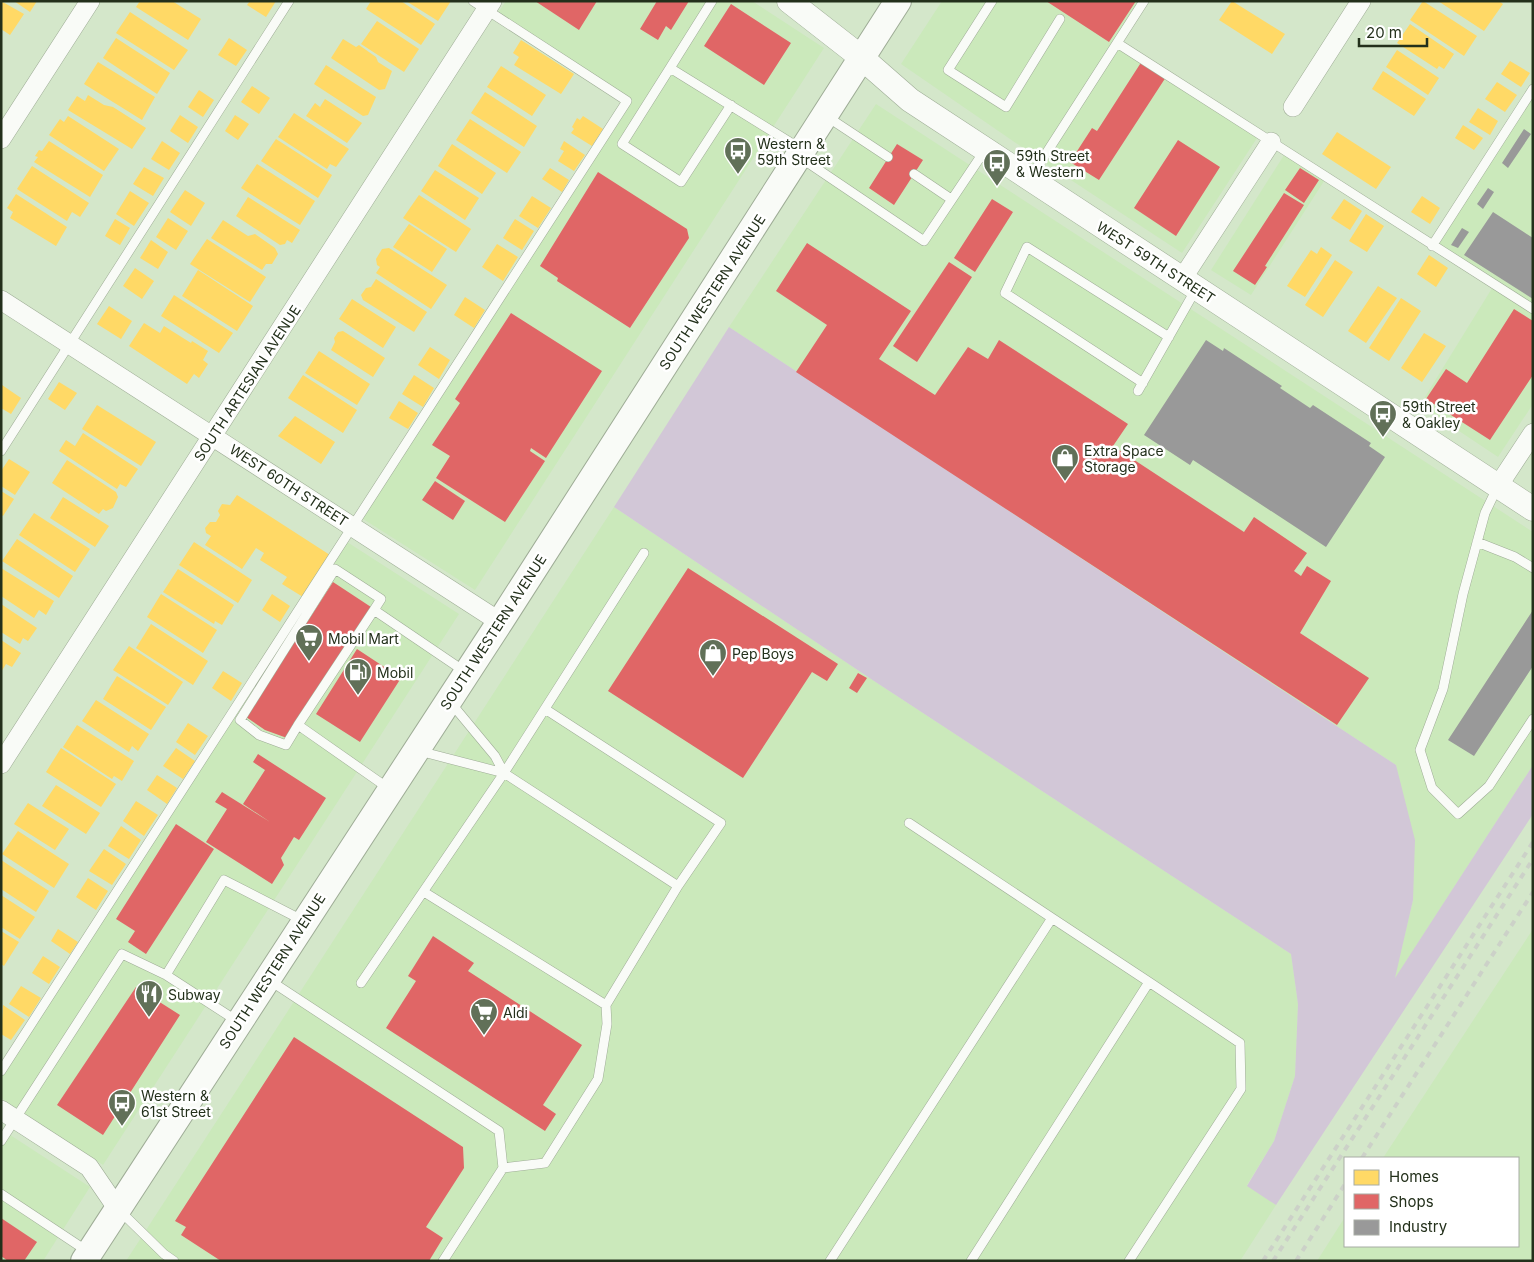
<svg xmlns="http://www.w3.org/2000/svg" width="1534" height="1262" font-family="Inter,sans-serif">
  <style>
    .built { fill: #cbe9bb }
    .green { fill: #d2c7d7 }
    .homes { fill: #ffd966 }
    .shops { fill: #e06666 }
    .industry { fill: #999 }
    .lines { fill: none; stroke-linecap: round; stroke-linejoin: round }
    .service-casing { stroke: #9eac96; stroke-width: 10 }
    .minor-casing { stroke: #9eac96; stroke-width: 20 }
    .tertiary-casing { stroke: #9eac96; stroke-width: 25 }
    .secondary-casing { stroke: #9eac96; stroke-width: 28 }
    .service { stroke: #f9fbf7; stroke-width: 9 }
    .minor { stroke: #f9fbf7; stroke-width: 19 }
    .tertiary { stroke: #f9fbf7; stroke-width: 24 }
    .secondary { stroke: #f9fbf7; stroke-width: 26 }
    .rail { stroke: #ccd1c8; stroke-width: 4; stroke-dasharray: 6 6; stroke-linecap: butt }
    .labels { text-anchor: middle; dominant-baseline: central; stroke-width: 5; stroke-linejoin: round; paint-order: stroke }
    .poi-label { font-size: 14px; fill: #23301b; stroke: #fff; text-anchor: start }
    .street-label { font-size: 14px; fill: #23301b; stroke: #fff }
  </style>
  <rect width="100%" height="100%" fill="#d4e7ca"/>
  <!-- built -->
  <path class="built" d="M506,1H752L824,48L475,590L360,517L627,101L496,16Z
    M942,1H1144L1118,43L1259,135L1182,253L1042,161L901,64Z
    M1533,89V404L1498,457L1420,405L1494,285L1432,246Z
    M876,104L1533,532V765L1394,980L1413,900L1396,765L729,327Z
    M1286,152L1326,178L1251,295L1211,270Z
    M614,507L871,679L1291,954L1298,1004L1295,1076L1274,1141L1247,1185L1276,1205L1240,1261H126Z
    M344,540L459,614L103,1165L1,1098V1071Z
    M1533,929V1261H1317L1345,1217V1246H1518V1158H1383Z
    M1,1129L90,1187L43,1261H1Z"/>
  <!-- green -->
  <path class="green" d="M729,327L1396,765L1415,840L1413,900L1395,978L1533,765V814L1276,1205L1247,1186L1274,1141L1295,1076L1298,1004L1291,954L871,679L614,507Z"/>
  <!-- homes -->
  <path class="homes" d="M1,1L24,14L10,35L1,29Z
    M14,1H37L30,12Z
    M140,1H172L201,19L188,40L136,7Z
    M250,1H276L266,17L247,5Z
    M371,1H401L435,24L421,45L366,9Z
    M406,1H451L438,21Z
    M1232,1L1285,34L1272,54L1219,20Z
    M1423,1L1477,36L1464,56L1410,20Z
    M1438,1H1499L1503,4L1484,31Z
    M130,12L188,50L174,70L116,33Z
    M377,21L419,49L404,72L361,44Z
    M1410,24L1454,54L1444,69L1439,66L1437,69L1397,43Z
    M116,38L170,73L157,94L103,58Z
    M229,38L247,50L236,66L218,55Z
    M343,39L356,47L359,45L376,57L378,62L392,71L385,89L379,90L331,58Z
    M521,40L574,74L561,94L514,65L519,57L513,53Z
    M1397,50L1439,78L1428,95L1386,67Z
    M1510,61L1530,73L1521,87L1501,74Z
    M98,62L155,97L142,120L84,84Z
    M326,65L376,97L368,115L363,116L314,84Z
    M501,66L546,95L532,116L487,87Z
    M1383,71L1426,99L1414,116L1372,89Z
    M1497,82L1517,95L1505,112L1485,99Z
    M252,86L270,98L259,114L241,102Z
    M199,90L214,100L203,117L188,107Z
    M485,92L537,126L524,147L471,113Z
    M88,95L104,105L113,107L146,128L132,149L68,110L77,96L85,101Z
    M325,99L362,123L347,143L306,116L315,103L320,107Z
    M1478,108L1498,121L1490,135L1469,122Z
    M294,113L349,149L336,167L330,164L327,169L278,137Z
    M180,115L198,127L188,143L170,131Z
    M235,115L249,124L238,140L225,131Z
    M68,116L119,149L104,171L49,135L60,119L64,122Z
    M583,116L603,129L592,146L571,133L574,129L572,127L577,118L580,120Z
    M470,119L521,152L507,173L456,140Z
    M1463,125L1483,138L1474,150L1455,138Z
    M1337,132L1391,167L1376,189L1322,154Z
    M276,139L332,175L318,198L261,161Z
    M49,141L103,175L90,197L34,162L38,157L35,156L39,150L42,151Z
    M162,141L180,153L169,170L151,159Z
    M564,141L585,155L574,171L558,161L564,151L560,149Z
    M452,144L496,173L482,194L438,166Z
    M257,164L315,201L300,225L241,188Z
    M32,166L89,203L80,217L72,212L67,221L17,189Z
    M144,167L164,178L153,196L133,184Z
    M550,168L569,180L562,192L542,179Z
    M435,170L479,198L465,220L421,191Z
    M185,190L205,203L191,226L170,212Z
    M130,191L149,203L134,226L116,214Z
    M16,194L67,227L56,246L10,218L13,212L7,208Z
    M419,195L471,229L456,252L403,218Z
    M532,196L551,208L538,228L519,216Z
    M1422,196L1440,208L1430,224L1411,212Z
    M248,197L300,230L292,243L287,240L285,244L280,245L236,216Z
    M1344,199L1362,211L1350,230L1331,218Z
    M1366,214L1384,226L1367,252L1349,241Z
    M168,218L188,231L176,250L156,237Z
    M115,219L130,228L120,245L105,236Z
    M515,219L534,231L522,250L503,238Z
    M223,220L248,236L255,234L275,248L278,254L272,264H266L262,270L211,238Z
    M409,224L447,249L432,272L393,247Z
    M207,239L266,277L250,302L190,264Z
    M151,240L168,252L158,269L140,258Z
    M497,244L518,257L503,281L482,267Z
    M1321,247L1332,255L1305,297L1287,286L1311,250L1317,254Z
    M389,248L447,285L431,309L376,273L380,267L377,265L376,259L382,249Z
    M1429,255L1448,268L1436,287L1417,274Z
    M1335,260L1353,272L1323,317L1305,305Z
    M135,268L154,281L142,299L123,286Z
    M198,270L253,306L237,331L182,296Z
    M376,279L427,312L414,332L363,300L361,295L366,288L371,287Z
    M1378,286L1397,298L1366,343L1348,331Z
    M174,295L233,333L219,353L161,316Z
    M465,297L485,310L474,328L454,315Z
    M1401,298L1421,311L1389,361L1369,348Z
    M352,299L396,327L383,348L339,319Z
    M109,306L132,321L121,339L97,324Z
    M144,323L160,333L164,326L191,343L192,341L208,351L203,360L208,364L199,378L194,374L187,384L129,346Z
    M343,331L385,358L373,377L331,350L335,342L334,338L338,332Z
    M1424,333L1446,346L1422,382L1401,368Z
    M430,347L450,360L439,379L418,365Z
    M319,351L370,384L357,405L305,373Z
    M303,375L357,410L343,433L288,398Z
    M414,375L434,388L423,407L402,394Z
    M59,382L77,393L65,410L48,399Z
    M2,385L21,398L11,414L1,408Z
    M399,401L418,413L408,429L389,418Z
    M97,405L156,442L141,466L82,429Z
    M295,416L335,442L321,464L278,436Z
    M83,433L138,469L126,487L120,484L117,489L59,451L66,440L75,446Z
    M9,459L30,472L15,495L1,486V471Z
    M67,460L116,492L118,497L113,508L106,511L103,509L99,514L52,483Z
    M1,491L14,499L3,516L1,515Z
    M237,495L330,555L303,597L282,584L287,577L260,560L264,553L256,548L242,569L205,545L211,536L206,533L205,528L210,522H216L220,515L218,511L222,504L230,505Z
    M63,497L109,526L95,547L50,518Z
    M34,513L90,549L75,572L19,535Z
    M17,539L73,576L59,598L2,561Z
    M194,542L252,580L238,603L179,565Z
    M1,568L54,601L46,615L39,610L34,618L1,596Z
    M178,569L234,605L222,625L215,621L214,624L163,592Z
    M161,594L217,630L203,653L147,617Z
    M272,594L290,606L280,622L262,610Z
    M1,604L37,628L28,641L23,638L20,644L1,632Z
    M151,624L208,661L193,685L136,648Z
    M1,640L21,653L12,667L6,664L1,672Z
    M129,646L183,682L168,705L113,670Z
    M223,671L242,683L231,701L212,688Z
    M117,676L166,707L151,730L103,699Z
    M96,700L149,734L138,751L132,746L129,752L82,721Z
    M188,723L208,736L195,755L176,742Z
    M77,725L134,761L122,781L114,776L112,779L63,747Z
    M61,748L116,784L101,807L46,772Z
    M176,748L195,761L183,779L163,766Z
    M157,775L177,788L167,804L147,790Z
    M56,785L100,813L86,834L42,806Z
    M136,801L158,815L144,836L123,821Z
    M28,803L69,829L55,850L14,824Z
    M121,826L141,840L129,859L108,846Z
    M18,831L69,864L54,888L2,854Z
    M104,849L126,864L112,885L89,871Z
    M1,860L49,891L36,912L1,889Z
    M88,878L108,891L96,910L76,897Z
    M1,895L35,917L20,939L1,927Z
    M58,929L78,942L70,954L51,941Z
    M1,931L19,942L4,966L1,964Z
    M43,956L60,967L49,984L32,973Z
    M21,986L41,998L29,1017L9,1004Z
    M3,1005L25,1020L11,1040L1,1034Z"/>
  <!-- shops -->
  <path class="shops" d="M535,1H597L579,30Z
    M657,1H689L671,30L666,26L658,40L640,29Z
    M1046,1H1136L1109,42Z
    M731,4L791,43L764,85L704,46Z
    M1142,61L1166,77L1099,180L1070,162L1092,128L1097,131Z
    M1178,140L1220,167L1176,236L1134,208Z
    M897,144L923,160L894,205L869,188Z
    M1300,168L1319,180L1304,203L1285,190Z
    M598,172L687,229L689,238L630,328L557,281L558,278L540,266Z
    M1284,193L1304,205L1265,266L1267,267L1255,285L1233,271Z
    M992,199L1013,212L975,272L954,258Z
    M807,243L911,311L879,359L935,395L968,347L988,359L999,340L1128,424L1113,446L1244,532L1254,517L1307,553L1294,571L1301,576L1307,566L1331,581L1300,633L1369,678L1337,725L796,372L827,325L776,291Z
    M949,262L972,277L917,362L893,346Z
    M1514,309L1533,321V375L1490,440L1426,399L1446,369L1467,383Z
    M511,313L602,371L546,458L531,448L530,451L545,461L505,522L436,478L450,456L432,445L460,403L455,399Z
    M435,481L465,501L453,520L422,500Z
    M688,568L838,664L827,681L812,672L743,778L608,691Z
    M333,582L371,607L287,738L265,730L246,717Z
    M357,649L401,678L360,742L316,714Z
    M858,673L867,678L857,693L849,688Z
    M258,754L326,798L299,840L294,837L281,858L284,865L272,884L206,842L227,809L215,802L222,792L270,822L243,804L265,770L253,762Z
    M176,824L214,849L146,954L128,942L135,931L116,919Z
    M433,936L474,963L468,971L582,1045L543,1105L556,1114L545,1131L386,1028L416,981L408,976Z
    M136,987L180,1015L103,1135L57,1105Z
    M294,1037L463,1147L464,1168L426,1227L443,1238L429,1261H221L181,1235L186,1227L175,1221Z
    M1,1218L37,1242L24,1261H8L1,1256Z"/>
  <!-- industry -->
  <path class="industry" d="M1524,129L1531,134L1508,168L1502,163Z
    M1488,188L1494,192L1483,209L1477,204Z
    M1493,212L1533,238V299L1464,255Z
    M1462,228L1469,232L1458,248L1451,245Z
    M1206,340L1223,351L1224,348L1282,386L1280,388L1310,408L1313,405L1371,443L1369,446L1385,457L1326,547L1193,460L1190,465L1144,435Z
    M1533,610V666L1474,756L1448,740Z"/>
  <g class="lines">
    <defs>
      <path id="service" d="M712,1L670,68L801,149
        M992,1L948,70L1006,107L1060,19
        M1117,43L1533,309
        M670,68L622,144L681,182L731,105
        M826,116L888,157
        M801,158L924,241L985,150
        M914,174L951,199
        M1031,177L1144,1
        M1432,246L1533,89
        M1143,383L1005,293L1027,247L1169,337
        M1138,391L1196,289
        M1,451L289,1
        M1498,486L1485,513L1463,594L1443,689L1420,750L1432,788L1458,814L1489,786L1533,719
        M1477,542L1515,557L1533,568
        M451,703L495,756L504,773
        M298,725L286,745L259,735L240,720L335,569L381,599L374,610
        M419,751L504,773L678,886L721,823L545,709
        M388,788L298,725L374,610L464,671
        M424,892L606,1005
        M269,980L499,1131L503,1168L443,1261
        M361,983L504,773L644,553
        M237,1021L166,975L224,880L302,920
        M1,1071L627,101L473,1
        M1,1141L122,954L166,975
        M503,1168L545,1163L598,1079L607,1024L606,1005L678,886
        M1,1194L87,1251
        M119,1210L164,1254L174,1261
        M830,1261L1052,918L909,823
        M971,1261L1149,982L1052,918
        M1129,1261L1241,1089L1240,1043L1149,982"/>
      <path id="minor" d="M1293,107L1361,1
        M1,139L90,1
        M1182,279L1271,142
        M1,300L500,622
        M1498,486L1533,433
        M1,764L492,1
        M1,1110L89,1167L117,1208"/>
      <path id="tertiary" d="M789,1L862,58L910,100L1533,509"/>
      <path id="secondary" d="M84,1261L500,622L898,1"/>
    </defs>
    <!-- service casing -->
    <use href="#service" class="service-casing"/>
    <!-- minor casing -->
    <use href="#minor" class="minor-casing"/>
    <!-- tertiary casing -->
    <use href="#tertiary" class="tertiary-casing"/>
    <!-- secondary casing -->
    <use href="#secondary" class="secondary-casing"/>
    <!-- service -->
    <use href="#service" class="service"/>
    <!-- minor -->
    <use href="#minor" class="minor"/>
    <!-- tertiary -->
    <use href="#tertiary" class="tertiary"/>
    <!-- secondary -->
    <use href="#secondary" class="secondary"/>
    <!-- rail -->
    <path class="rail" d="M1362,1158L1533,892
      M1263,1261L1533,842
      M1273,1261L1533,859
      M1296,1261L1345,1184"/>
  </g>
  <!-- icons -->
  <defs>
    <symbol id="bus-pin" viewBox="-11 -11 22 30"><path d="M0 17L-7.5 6A9.5 9.5 0 1 1 7.5 6Z" fill="#617058" stroke="#fff"/><path d="M-5-6H5V4H4V6H2V4H-2V6H-4V4H-5ZM-3.5-4V0h7V-4ZM-3.5 1.2v1.5H-2V1.2ZM2 1.2v1.5H3.5V1.2Z" fill="#fff"/></symbol>
    <symbol id="shop-pin" viewBox="-11 -11 22 30"><path d="M0 17L-7.5 6A9.5 9.5 0 1 1 7.5 6Z" fill="#617058" stroke="#fff"/><path d="M-5-2.5h2.3a2.7 3.5 0 0 1 5.4 0H5L5.5 6h-11ZM-1.5-2.5h3a1.5 2.3 0 0 0-3 0Z" fill="#fff"/></symbol>
    <symbol id="supermarket-pin" viewBox="-11 -11 22 30"><path d="M0 17L-7.5 6A9.5 9.5 0 1 1 7.5 6Z" fill="#617058" stroke="#fff"/><path d="M-6-5.5h2.5l.6 2H6L4.5 2H-2.5L-4.4-4H-6ZM-1.5 3.2a1.3 1.3 0 1 0 .1 0ZM3 3.2a1.3 1.3 0 1 0 .1 0Z" fill="#fff"/></symbol>
    <symbol id="fuel-pin" viewBox="-11 -11 22 30"><path d="M0 17L-7.5 6A9.5 9.5 0 1 1 7.5 6Z" fill="#617058" stroke="#fff"/><path d="M-5.5-6h7V0h2V4h1.3V-2.5L3-4.5l.8-.8L6-3V5H2.5V1h-1V6h-7ZM-4.2-4.7v3.2H.2V-4.7Z" fill="#fff"/></symbol>
    <symbol id="restaurant-pin" viewBox="-11 -11 22 30"><path d="M0 17L-7.5 6A9.5 9.5 0 1 1 7.5 6Z" fill="#617058" stroke="#fff"/><path d="M-5-6h1v4h1v-4h1v4h1v-4h1v5L-1.5 .5V6h-2V.5L-5-1ZM5-6V6H3V1.5H1.5Q1.5-4 5-6Z" fill="#fff"/></symbol>
  </defs>
  <g fill-rule="evenodd">
    <use href="#bus-pin" x="722" y="135" width="32" height="43"/>
    <use href="#bus-pin" x="981" y="147" width="32" height="43"/>
    <use href="#bus-pin" x="1367" y="398" width="32" height="43"/>
    <use href="#shop-pin" x="1049" y="442" width="32" height="43"/>
    <use href="#supermarket-pin" x="293" y="622" width="32" height="43"/>
    <use href="#shop-pin" x="697" y="637" width="32" height="43"/>
    <use href="#fuel-pin" x="342" y="656" width="32" height="43"/>
    <use href="#restaurant-pin" x="133" y="978" width="32" height="43"/>
    <use href="#supermarket-pin" x="468" y="996" width="32" height="43"/>
    <use href="#bus-pin" x="106" y="1087" width="32" height="43"/>
  </g>
  <g class="labels">
    <!-- poi labels -->
    <g class="poi-label">
      <text x="757" y="143">Western &amp;<tspan x="757" dy="16">59th Street</tspan></text>
      <text x="1016" y="155">59th Street<tspan x="1016" dy="16">&amp; Western</tspan></text>
      <text x="1402" y="406">59th Street<tspan x="1402" dy="16">&amp; Oakley</tspan></text>
      <text x="1084" y="450">Extra Space<tspan x="1084" dy="16">Storage</tspan></text>
      <text x="328" y="638">Mobil Mart</text>
      <text x="732" y="653">Pep Boys</text>
      <text x="377" y="672">Mobil</text>
      <text x="168" y="994">Subway</text>
      <text x="503" y="1012">Aldi</text>
      <text x="141" y="1095">Western &amp;<tspan x="141" dy="16">61st Street</tspan></text>
    </g>
    <!-- street labels -->
    <g class="street-label">
      <text transform="translate(1156 262) rotate(33)">WEST 59TH STREET</text>
      <text transform="translate(712 292) rotate(-57)">SOUTH WESTERN AVENUE</text>
      <text transform="translate(247 383) rotate(-57)">SOUTH ARTESIAN AVENUE</text>
      <text transform="translate(289 485) rotate(33)">WEST 60TH STREET</text>
      <text transform="translate(493 632) rotate(-57)">SOUTH WESTERN AVENUE</text>
      <text transform="translate(272 971) rotate(-57)">SOUTH WESTERN AVENUE</text>
    </g>
  </g>
  <!-- border -->
  <rect width="1534" height="1262" fill="none" stroke="#23301b" stroke-width="5"/>
  <!-- legend -->
  <rect x="1344" y="1157" width="175" height="90" fill="#ffffff" stroke="#a7aca4"/>
  <rect x="1354" y="1170" width="25" height="15" fill="#ffd966" stroke="#a7aca4"/>
  <text x="1389" y="1182" font-size="15" fill="#23301b">Homes</text>
  <rect x="1354" y="1194" width="25" height="15" fill="#e06666" stroke="#a7aca4"/>
  <text x="1389" y="1207" font-size="15" fill="#23301b">Shops</text>
  <rect x="1354" y="1220" width="25" height="15" fill="#999999" stroke="#a7aca4"/>
  <text x="1389" y="1232" font-size="15" fill="#23301b">Industry</text>
  <!-- scale -->
  <path d="M1359 38v8h68v-8" fill="none" stroke="#23301b" stroke-width="2.5"/>
  <text x="1366" y="38" font-size="15" fill="#23301b" stroke="#ffffff" stroke-width="4" paint-order="stroke">20 m</text>
</svg>
